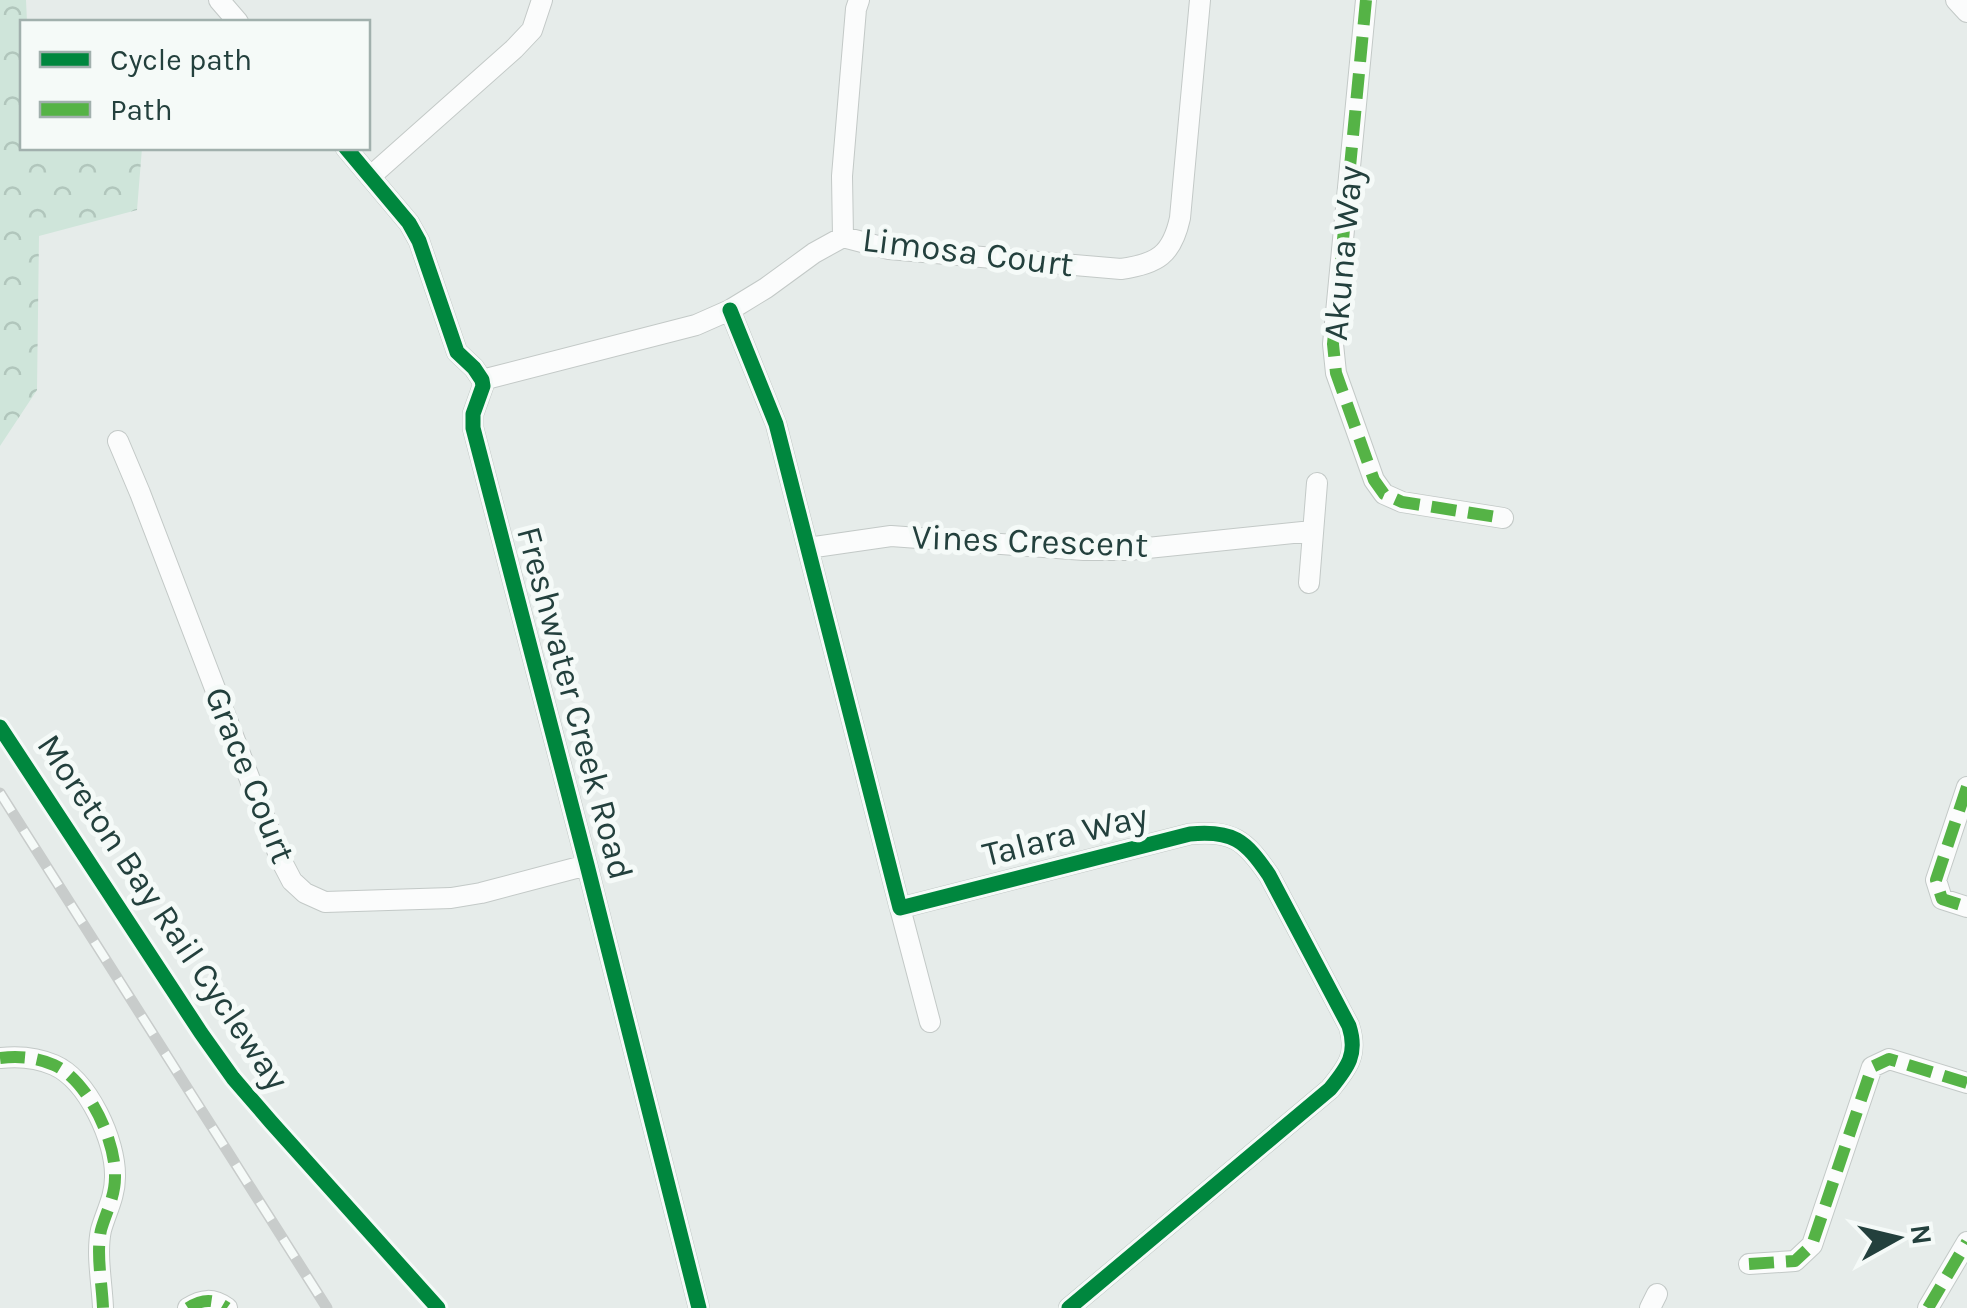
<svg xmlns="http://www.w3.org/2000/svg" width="1967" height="1308" font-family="Karla,sans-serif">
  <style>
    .forest { fill: url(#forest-crowns) }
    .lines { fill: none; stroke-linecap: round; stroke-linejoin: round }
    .minor-casing { stroke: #c3c9c7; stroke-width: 22 }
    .minor { stroke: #fbfcfc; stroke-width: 20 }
    .rail-casing { stroke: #c8cccb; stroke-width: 11 }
    .rail { stroke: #f5faf8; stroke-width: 8; stroke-dasharray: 22; stroke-linecap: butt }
    .quiet { stroke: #55b346; stroke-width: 12; stroke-dasharray: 25 12; stroke-linecap: butt }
    .cycleway-casing { stroke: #f5faf8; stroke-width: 21 }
    .cycleway { stroke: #00873e; stroke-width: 15 }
    .labels { text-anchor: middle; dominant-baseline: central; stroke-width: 10; stroke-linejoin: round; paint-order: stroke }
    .street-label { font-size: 35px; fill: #23403d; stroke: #f5faf8 }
  </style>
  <defs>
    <pattern id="forest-crowns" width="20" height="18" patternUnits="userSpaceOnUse" patternTransform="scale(2.5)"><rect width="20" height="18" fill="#cfe5da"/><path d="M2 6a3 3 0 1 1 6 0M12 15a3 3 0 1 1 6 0" fill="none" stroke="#b1c6bc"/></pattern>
  </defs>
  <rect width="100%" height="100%" fill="#e6ecea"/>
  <!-- forest -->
  <path class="forest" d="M0,0H26L27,22H22V148H142L137,210L39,236L37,390L0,446Z"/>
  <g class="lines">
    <defs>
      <path id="minor" d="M219,0L238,22
        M1366,0L1333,344L1336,373L1374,480L1384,494L1402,502L1503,518
        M1956,0L1967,12
        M346,148L409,223L419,241L457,352L474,368L482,380L483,386L473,414V428L587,865L699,1308
        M371,176L514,49L532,30L542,0
        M843,237L842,176L856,9L859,0
        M730,310L776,424L900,908L1190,834C1233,830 1245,840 1269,875L1349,1026C1358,1054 1348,1067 1330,1089L1069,1308
        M482,380L696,325L730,310L766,288L814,253L843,237L889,249L1121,269C1157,264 1172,255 1180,218L1200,0
        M118,441L140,493L280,858L292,881L305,893L325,902L451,898L481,893L587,865
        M808,548L891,536L1084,550H1128L1312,531
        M1309,583L1317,483
        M1967,787L1936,880L1942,899L1967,907
        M900,908L930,1022
        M0,1058C18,1056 36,1057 54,1065C88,1080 116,1141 115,1177C115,1197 106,1212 101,1230C96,1254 102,1283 103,1308
        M1749,1264L1795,1261L1812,1245L1872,1067L1889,1059L1967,1083
        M188,1308C202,1299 213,1298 227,1308
        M1650,1308L1657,1294
        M1928,1308L1967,1242"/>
    </defs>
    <!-- minor casing -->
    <use href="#minor" class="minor-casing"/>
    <!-- minor -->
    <use href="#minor" class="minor"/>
    <defs>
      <path id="rail" d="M0,793L327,1308"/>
    </defs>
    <!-- rail casing -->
    <use href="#rail" class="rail-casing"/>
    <!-- rail -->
    <use href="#rail" class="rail"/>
    <!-- quiet -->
    <path class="quiet" d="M1366,0L1333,344L1336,373L1374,480L1384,494L1402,502L1503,518
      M1967,787L1936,880L1942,899L1967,907
      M0,1058C18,1056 36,1057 54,1065C88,1080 116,1141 115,1177C115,1197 106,1212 101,1230C96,1254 102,1283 103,1308
      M1749,1264L1795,1261L1812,1245L1872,1067L1889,1059L1967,1083
      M188,1308C202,1299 213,1298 227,1308
      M1928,1308L1967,1242"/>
    <defs>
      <path id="cycleway" d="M346,148L409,223L419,241L457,352L474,368L482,380L483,386L473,414V428L587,865L699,1308
        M730,310L776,424L900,908L1190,834C1233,830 1245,840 1269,875L1349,1026C1358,1054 1348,1067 1330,1089L1069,1308
        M0,727L201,1033L233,1078L271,1122L438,1308"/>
    </defs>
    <!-- cycleway casing -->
    <use href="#cycleway" class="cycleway-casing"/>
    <!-- cycleway -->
    <use href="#cycleway" class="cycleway"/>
  </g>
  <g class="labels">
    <!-- street labels -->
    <g class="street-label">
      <text transform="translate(968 252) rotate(7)">Limosa Court</text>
      <text transform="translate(1343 253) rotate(-85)">Akuna Way</text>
      <text transform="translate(1030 541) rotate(2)">Vines Crescent</text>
      <text transform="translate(575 703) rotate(75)">Freshwater Creek Road</text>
      <text transform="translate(250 775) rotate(68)">Grace Court</text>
      <text transform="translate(1065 835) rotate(-14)">Talara Way</text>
      <text transform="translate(163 912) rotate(56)">Moreton Bay Rail Cycleway</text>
    </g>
  </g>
  <!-- legend -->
  <rect x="20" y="20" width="350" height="130" fill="#f5faf8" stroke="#a1b0ad" stroke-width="2.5"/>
  <rect x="40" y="52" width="50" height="15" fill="#00873e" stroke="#a1b0ad" stroke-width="2.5"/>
  <text x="110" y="70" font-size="30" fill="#23403d">Cycle path</text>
  <rect x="40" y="102" width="50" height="15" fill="#55b346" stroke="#a1b0ad" stroke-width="2.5"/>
  <text x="110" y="120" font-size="30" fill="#23403d">Path</text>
  <!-- north arrow -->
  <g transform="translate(1897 1238) rotate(82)" stroke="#f5faf8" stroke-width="8" paint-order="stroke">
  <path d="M0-8L18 38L0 25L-18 38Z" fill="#23403d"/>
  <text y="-15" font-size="28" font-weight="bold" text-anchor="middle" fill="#23403d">N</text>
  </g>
</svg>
